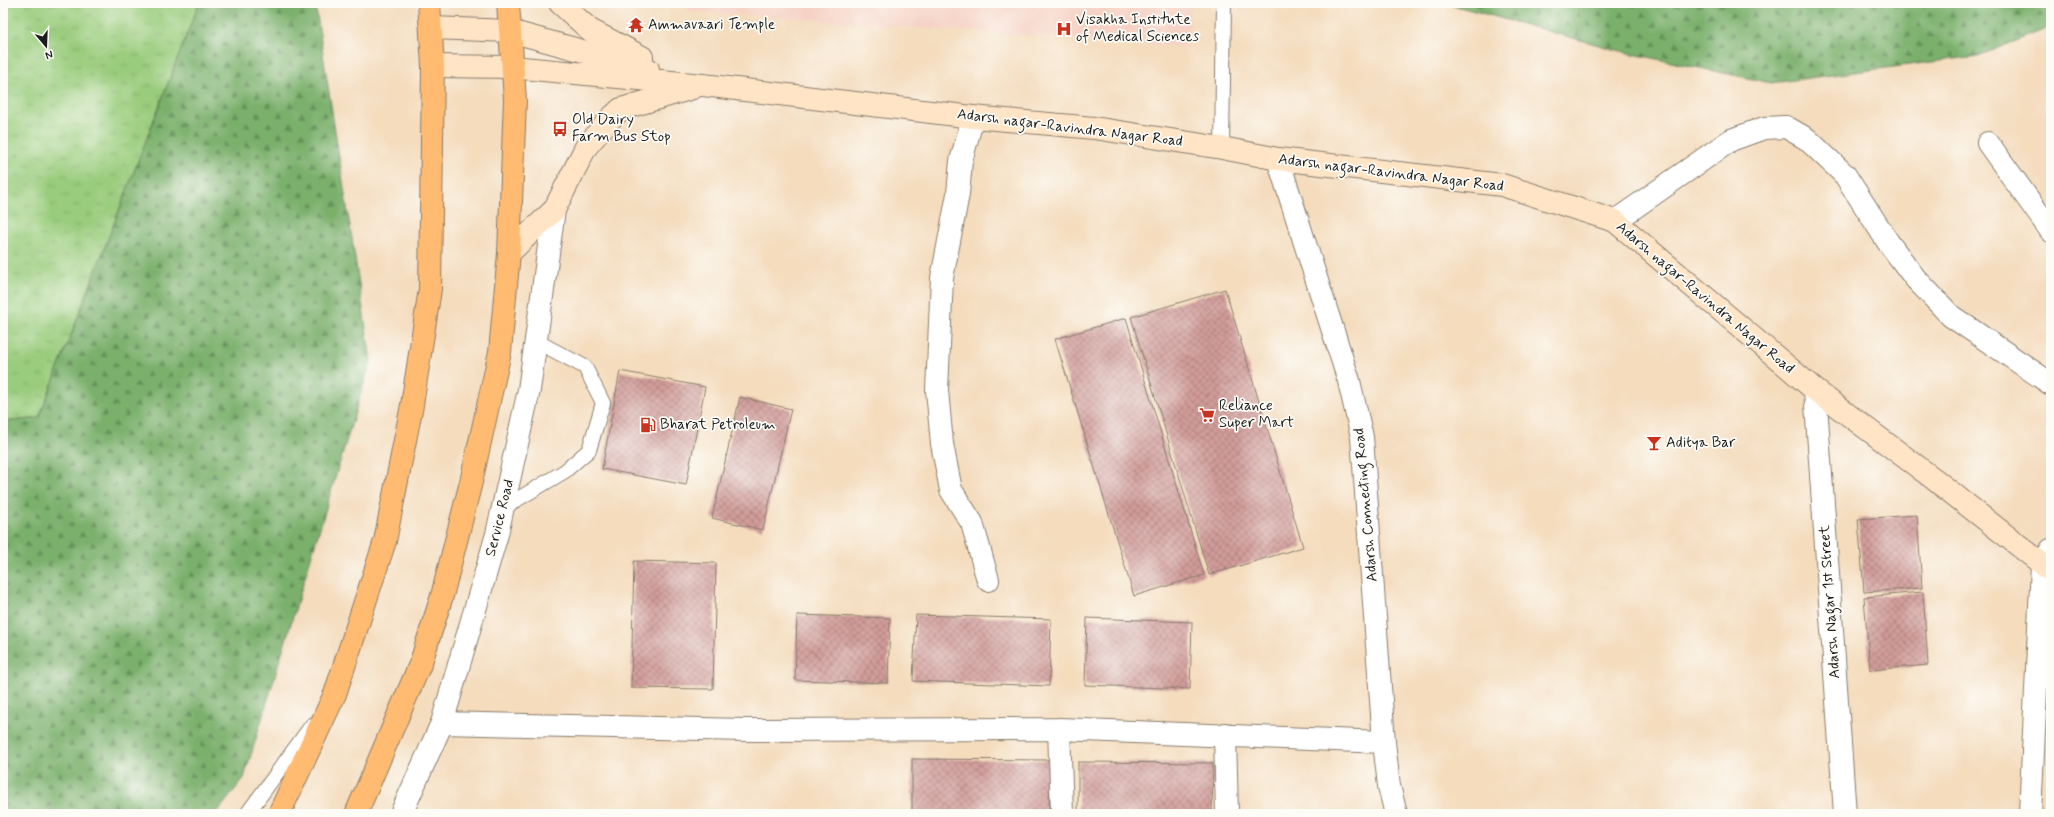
<svg xmlns="http://www.w3.org/2000/svg" width="2054" height="817" font-family="Mynerve,sans-serif">
  <style>
    .built { fill: #f6d2c5 }
    .grass { fill: url(#grass-tufts); stroke: #5a744c }
    .forest { fill: url(#forest-firs); stroke: #4b6644 }
    .building { fill: url(#building-cross-hatch) }
    .lines { fill: none; stroke-linecap: round; stroke-linejoin: round }
    .lane-casing { stroke: #887c6c; stroke-width: 16 }
    .street-casing { stroke: #887c6c; stroke-width: 24 }
    .secondary-casing { stroke: #887c6c; stroke-width: 24 }
    .primary-casing { stroke: #887c6c; stroke-width: 24 }
    .lane { stroke: #fff; stroke-width: 14 }
    .street { stroke: #fff; stroke-width: 22 }
    .secondary { stroke: #ffe4c6; stroke-width: 22 }
    .primary { stroke: #ffbb71; stroke-width: 22 }
    .labels { text-anchor: middle; dominant-baseline: central; stroke-width: 3.5; stroke-linejoin: round; paint-order: stroke }
    .poi-label { font-size: 15px; fill: #1c1c1c; stroke: #fdfcf7; text-anchor: start }
    .street-label { font-size: 15px; fill: #1c1c1c; stroke: #fdfcf7 }
  </style>
  <defs>
    <pattern id="grass-tufts" width="24" height="20" patternUnits="userSpaceOnUse"><rect width="24" height="20" fill="#99cc7c"/><path d="M3 7l-1-3M5 7V3M7 7l1-3M15 17l-1-3M17 17v-4M19 17l1-3" fill="none" stroke="#83af6b"/></pattern>
    <pattern id="forest-firs" width="22" height="20" patternUnits="userSpaceOnUse"><rect width="22" height="20" fill="#7ab06c"/><path d="M5 1l3.5 6h-7zM16 11l3.5 6h-7z" fill="#638e58"/></pattern>
    <pattern id="building-cross-hatch" width="8" height="8" patternUnits="userSpaceOnUse"><rect width="8" height="8" fill="#d19c9a"/><path d="M0 0l8 8M0 8l8-8" fill="none" stroke="#a97e7d"/></pattern>
  </defs>
  <rect width="100%" height="100%" fill="#fdfcf7"/>
  <filter id="ink" filterUnits="userSpaceOnUse"><feTurbulence type="fractalNoise" baseFrequency=".025" numOctaves="2"/><feDisplacementMap in="SourceGraphic" scale="8" xChannelSelector="R" yChannelSelector="G"/><feConvolveMatrix kernelMatrix="1 2 1 2 8 2 1 2 1" color-interpolation-filters="sRGB"/></filter>
  <filter id="wash" filterUnits="userSpaceOnUse"><feTurbulence type="fractalNoise" baseFrequency=".012" numOctaves="4" result="noise"/><feDisplacementMap in="SourceGraphic" scale="16" xChannelSelector="R" yChannelSelector="G"/><feGaussianBlur stdDeviation="0.9" result="paint"/><feColorMatrix in="noise" values="0 0 0 0 0 0 0 0 0 0 0 0 0 0 0 0 0 1.4 0 .05"/><feComposite in="paint" operator="in"/></filter>
  <g filter="url(#wash)">
    <rect width="100%" height="100%" fill="#f4dcbd"/>
    <!-- built -->
    <path class="built" d="M680,3H1191L1187,47L691,11Z"/>
    <!-- grass -->
    <path class="grass" d="M3,3H199L39,418L3,422Z"/>
    <!-- forest -->
    <path class="forest" d="M199,3H315L371,360L244,778L216,814H3V422L39,418Z
      M1445,3H2051V27L1978,56L1771,83L1628,53Z"/>
    <g id="blocks">
      <!-- building -->
      <path class="building" d="M1225,289L1303,547L1209,575L1131,317Z
        M1126,318L1204,575L1134,596L1055,339Z
        M620,371L705,387L686,485L602,469Z
        M740,397L791,409L763,530L712,518Z
        M1917,515L1922,588L1864,592L1858,519Z
        M634,561L716,563L713,689L631,688Z
        M1923,592L1928,665L1870,670L1864,597Z
        M797,615L890,618L888,683L795,680Z
        M916,615L1051,619L1049,686L913,681Z
        M1087,618L1192,622L1190,689L1085,685Z
        M912,759L1050,760L1049,814H912Z
        M1078,762L1213,763L1212,814H1078Z"/>
    </g>
  </g>
  <g filter="url(#ink)">
    <use href="#blocks" fill-opacity="0" stroke="#887c6c" stroke-width="1"/>
    <g class="lines">
      <defs>
        <path id="lane" d="M1222,148L1224,3
          M503,508L565,471L589,450L603,403L585,367L536,341
          M247,814L312,725"/>
        <path id="street" d="M973,117L961,161L958,194L942,278L937,390L942,444L951,490L972,523L988,580
          M1988,143L2051,231
          M1278,159L1349,381L1362,437L1384,742L1389,786L1396,814
          M1615,221L1731,140L1764,128L1786,127L1807,139L1845,175L1888,242L1915,278L1951,316L2051,384
          M1815,390L1845,814
          M442,723L745,730L1059,729L1384,742
          M1059,729L1062,814
          M1225,734L1227,814
          M401,814L442,723L497,534L529,390L554,210
          M2030,814L2042,565L2051,550"/>
        <path id="secondary" d="M560,3L590,30L642,57
          M432,28L510,31L648,69
          M433,66L512,67L703,85L973,117L1094,128L1222,148L1278,159L1502,185L1615,221L1815,390L1934,479L2051,571
          M509,253L554,210L586,147L610,119L621,109L693,88"/>
        <path id="primary" d="M279,814L335,694L385,541L412,405L430,289L433,66L429,3
          M356,814L421,662L442,596L471,482L500,352L509,253L515,100L508,3"/>
      </defs>
      <!-- lane casing -->
      <use href="#lane" class="lane-casing"/>
      <!-- street casing -->
      <use href="#street" class="street-casing"/>
      <!-- secondary casing -->
      <use href="#secondary" class="secondary-casing"/>
      <!-- primary casing -->
      <use href="#primary" class="primary-casing"/>
      <!-- lane -->
      <use href="#lane" class="lane"/>
      <!-- street -->
      <use href="#street" class="street"/>
      <!-- secondary -->
      <use href="#secondary" class="secondary"/>
      <!-- primary -->
      <use href="#primary" class="primary"/>
    </g>
  </g>
  <!-- icons -->
  <defs>
    <symbol id="temple-bare" viewBox="-9 -9 18 18"><path d="M0-6L5-2H3V0L6.5 2.5H4V6H1.5V3h-3V6H-4V2.5H-6.5L-3 0V-2H-5Z" fill="#c8321e" stroke="#fdfcf7" stroke-width="2.5" paint-order="stroke"/></symbol>
    <symbol id="hospital-bare" viewBox="-9 -9 18 18"><path d="M-5-5h3v3.5h4V-5h3V5h-3V1.5h-4V5h-3Z" fill="#c8321e" stroke="#fdfcf7" stroke-width="2.5" paint-order="stroke"/></symbol>
    <symbol id="bus-bare" viewBox="-9 -9 18 18"><path d="M-5-6H5V4H4V6H2V4H-2V6H-4V4H-5ZM-3.5-4V0h7V-4ZM-3.5 1.2v1.5H-2V1.2ZM2 1.2v1.5H3.5V1.2Z" fill="#c8321e" stroke="#fdfcf7" stroke-width="2.5" paint-order="stroke"/></symbol>
    <symbol id="supermarket-bare" viewBox="-9 -9 18 18"><path d="M-6-5.5h2.5l.6 2H6L4.5 2H-2.5L-4.4-4H-6ZM-1.5 3.2a1.3 1.3 0 1 0 .1 0ZM3 3.2a1.3 1.3 0 1 0 .1 0Z" fill="#c8321e" stroke="#fdfcf7" stroke-width="2.5" paint-order="stroke"/></symbol>
    <symbol id="fuel-bare" viewBox="-9 -9 18 18"><path d="M-5.5-6h7V0h2V4h1.3V-2.5L3-4.5l.8-.8L6-3V5H2.5V1h-1V6h-7ZM-4.2-4.7v3.2H.2V-4.7Z" fill="#c8321e" stroke="#fdfcf7" stroke-width="2.5" paint-order="stroke"/></symbol>
    <symbol id="bar-bare" viewBox="-9 -9 18 18"><path d="M-6-5H6L.8 .8V4.5H3.5V6h-7V4.5H-.8V.8Z" fill="#c8321e" stroke="#fdfcf7" stroke-width="2.5" paint-order="stroke"/></symbol>
  </defs>
  <g fill-rule="evenodd">
    <use href="#temple-bare" x="625" y="14" width="22" height="22"/>
    <use href="#hospital-bare" x="1053" y="18" width="22" height="22"/>
    <use href="#bus-bare" x="549" y="118" width="22" height="22"/>
    <use href="#supermarket-bare" x="1196" y="404" width="22" height="22"/>
    <use href="#fuel-bare" x="637" y="414" width="22" height="22"/>
    <use href="#bar-bare" x="1643" y="432" width="22" height="22"/>
  </g>
  <g class="labels">
    <!-- poi labels -->
    <g class="poi-label">
      <text x="1076" y="20">Visakha Institute<tspan x="1076" dy="17">of Medical Sciences</tspan></text>
      <text x="648" y="25">Ammavaari Temple</text>
      <text x="572" y="120">Old Dairy<tspan x="572" dy="17">Farm Bus Stop</tspan></text>
      <text x="1219" y="406">Reliance<tspan x="1219" dy="17">Super Mart</tspan></text>
      <text x="660" y="425">Bharat Petroleum</text>
      <text x="1666" y="443">Aditya Bar</text>
    </g>
    <!-- street labels -->
    <g class="street-label">
      <text transform="translate(1070 128) rotate(7)">Adarsh nagar-Ravindra Nagar Road</text>
      <text transform="translate(1391 173) rotate(7)">Adarsh nagar-Ravindra Nagar Road</text>
      <text transform="translate(1705 298) rotate(40)">Adarsh nagar-Ravindra Nagar Road</text>
      <text transform="translate(1366 505) rotate(-95)">Adarsh Connecting Road</text>
      <text transform="translate(500 518) rotate(-76)">Service Road</text>
      <text transform="translate(1830 602) rotate(-94)">Adarsh Nagar 1st Street</text>
    </g>
  </g>
  <!-- margin -->
  <rect width="2054" height="817" fill="none" stroke="#fdfcf7" stroke-width="16"/>
  <!-- north arrow -->
  <g transform="translate(46 46) rotate(161)" stroke="#fdfcf7" stroke-width="3" paint-order="stroke">
  <path d="M0-3L7 15L0 10L-7 15Z" fill="#1c1c1c"/>
  <text y="-6" font-size="11" font-weight="bold" text-anchor="middle" fill="#1c1c1c">N</text>
  </g>
</svg>
